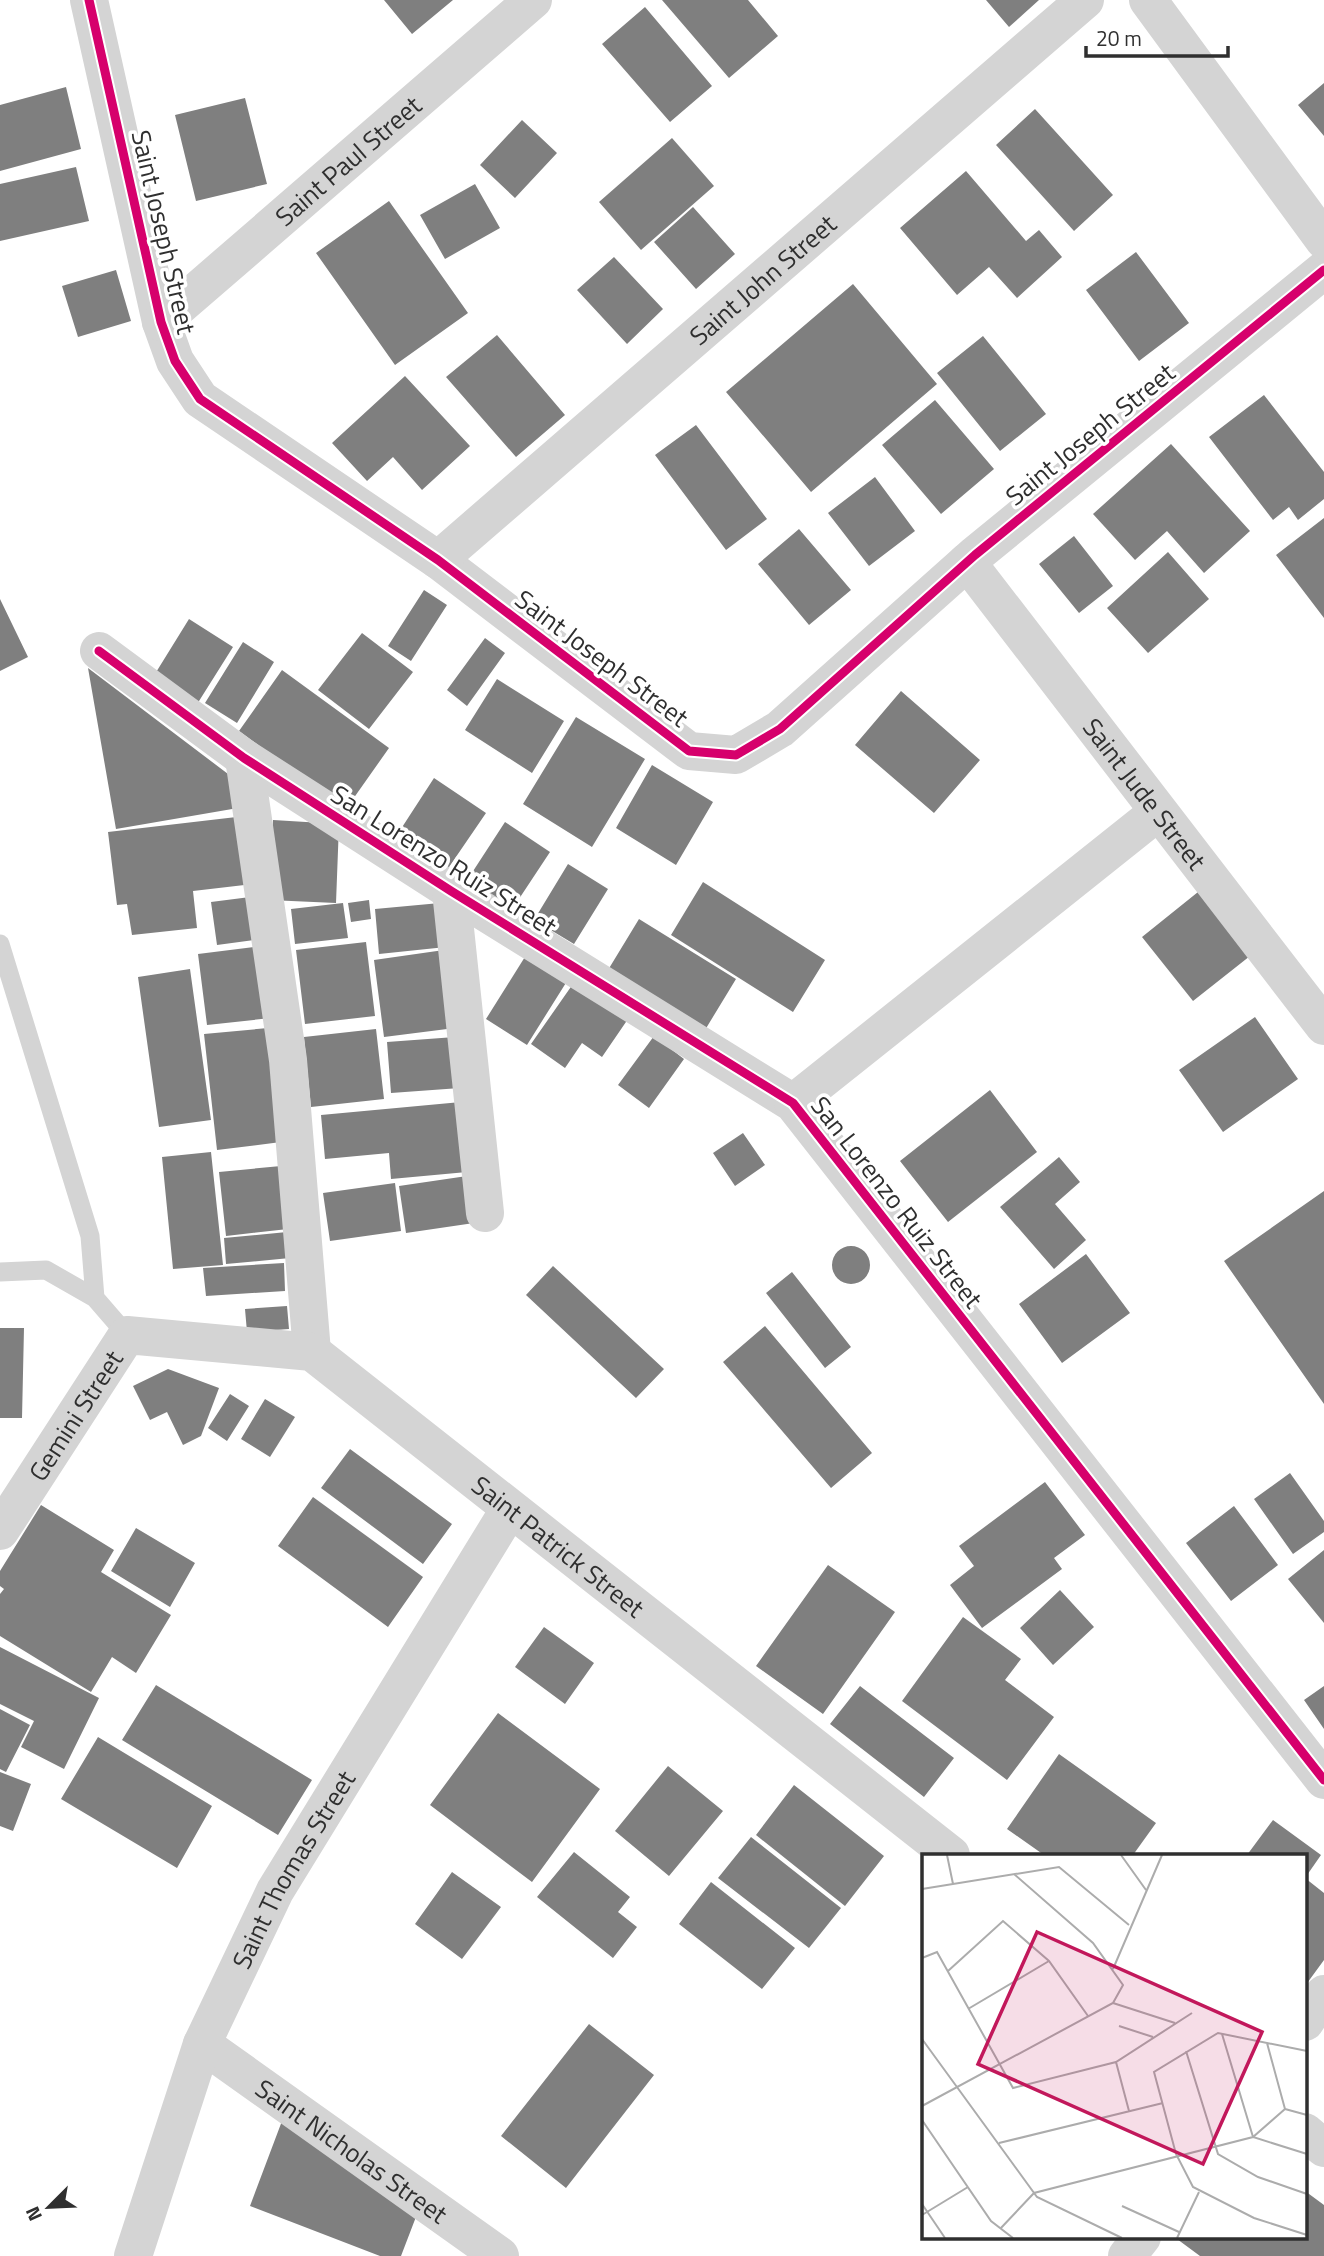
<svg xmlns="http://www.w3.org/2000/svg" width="1324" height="2256" font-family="'Titillium Web',sans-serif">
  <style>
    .building { fill: #7f7f7f }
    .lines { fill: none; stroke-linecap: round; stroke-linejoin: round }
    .lane { stroke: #d4d4d4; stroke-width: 19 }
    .street { stroke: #d4d4d4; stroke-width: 38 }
    .cycleway-casing { stroke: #fff; stroke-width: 13 }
    .cycleway { stroke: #d6006c; stroke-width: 9 }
    .labels { text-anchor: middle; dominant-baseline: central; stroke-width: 7; stroke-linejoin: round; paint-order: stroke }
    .street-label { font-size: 26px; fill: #2f2f2f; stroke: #fff }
    .inset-road { fill: none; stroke: #acacac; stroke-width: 2 }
    .view { fill: #c2185b; fill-opacity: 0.15; stroke: #c2185b; stroke-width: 3.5 }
    .inset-edge { fill: none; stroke: #2f2f2f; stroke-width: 3.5 }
  </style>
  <rect width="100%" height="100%" fill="#fff"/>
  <!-- building -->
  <path class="building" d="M384,0H453L412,34Z
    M662,0H748L778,36L729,78Z
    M986,0H1039L1009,27Z
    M645,7L712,86L670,122L602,44Z
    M1324,83V136L1298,105Z
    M66,87L81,149L0,171V105Z
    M245,98L267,184L196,201L175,115Z
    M1035,109L1113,195L1074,231L996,145Z
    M522,120L557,153L515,198L480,165Z
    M672,138L714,186L641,250L599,202Z
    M76,167L89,221L0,241V184Z
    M966,171L1026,241L1039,230L1062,257L1017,298L989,267L957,295L900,228Z
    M475,184L500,228L445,259L420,215Z
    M389,201L468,313L395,365L316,253Z
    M693,207L735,254L696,289L654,242Z
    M1136,252L1189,323L1139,361L1086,290Z
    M614,257L663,309L627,344L577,290Z
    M116,270L131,321L78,337L62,286Z
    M853,284L937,384L811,492L726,392Z
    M497,335L565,415L516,457L446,377Z
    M983,336L1046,414L1000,451L937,373Z
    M405,376L470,446L422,490L393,457L367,481L332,443Z
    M1264,395L1324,472V499L1298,520L1289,507L1273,520L1209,437Z
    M935,400L994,469L941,514L882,445Z
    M696,425L767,519L726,550L655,455Z
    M1171,444L1250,531L1204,573L1167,531L1135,560L1093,514Z
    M875,477L915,531L869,566L828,513Z
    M1324,518V618L1276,555Z
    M799,529L851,590L809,625L758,564Z
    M1074,536L1113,586L1079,613L1039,564Z
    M1168,552L1209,599L1148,653L1107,608Z
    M424,590L447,605L411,661L388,646Z
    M0,599L28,657L0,671Z
    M189,619L233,647L194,709L150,682Z
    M362,633L413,672L369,729L318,690Z
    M485,638L505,653L467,706L447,690Z
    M243,642L274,662L237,723L205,703Z
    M88,668L232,777L238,808L116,829Z
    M282,670L389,748L346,809L239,731Z
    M497,679L564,721L532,773L465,730Z
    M901,691L980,760L934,813L855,745Z
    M576,717L645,759L592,847L523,804Z
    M652,765L713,802L676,865L616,828Z
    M434,778L486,813L447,870L397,835Z
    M245,816L253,884L193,891L197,928L132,935L127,904L117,905L108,832Z
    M273,820L339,824L336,903L269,900Z
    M505,822L550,852L509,914L464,885Z
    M568,864L608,889L574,944L534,920Z
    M703,882L825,960L793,1012L671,935Z
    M1198,892L1250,956L1193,1001L1142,937Z
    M257,896L262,939L217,945L211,902Z
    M369,900L371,919L351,922L348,903Z
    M343,903L348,938L295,944L291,909Z
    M440,903L446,947L379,954L375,909Z
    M639,919L736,979L705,1030L608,970Z
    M366,942L375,1016L305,1024L296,950Z
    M262,946L271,1018L207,1025L198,954Z
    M444,950L455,1028L384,1037L374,960Z
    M528,952L569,978L527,1045L486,1019Z
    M190,969L211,1120L159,1127L138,977Z
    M575,981L628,1019L602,1057L582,1043L565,1068L531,1044Z
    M1255,1017L1298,1079L1223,1132L1179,1070Z
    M268,1028L281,1142L217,1150L204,1034Z
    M376,1029L384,1099L311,1107L304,1037Z
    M654,1036L684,1059L649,1108L618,1085Z
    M455,1037L460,1088L391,1093L387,1042Z
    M990,1090L1037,1152L948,1222L900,1161Z
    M461,1102L467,1172L391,1179L389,1153L325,1159L321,1115Z
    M743,1133L765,1165L735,1186L713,1153Z
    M211,1152L223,1265L173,1269L162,1157Z
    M1059,1157L1080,1182L1055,1204L1086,1240L1054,1269L1000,1207Z
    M281,1166L288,1229L226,1236L219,1172Z
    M467,1176L474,1223L406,1233L399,1186Z
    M395,1183L401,1231L330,1241L323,1193Z
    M1324,1191V1404L1224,1261Z
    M287,1232L290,1258L226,1264L224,1238Z
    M832 1265a19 19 0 1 1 38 0a19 19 0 1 1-38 0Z
    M1086,1254L1130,1313L1062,1363L1019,1304Z
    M284,1263L285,1291L206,1296L203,1268Z
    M553,1266L664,1369L636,1398L526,1295Z
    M792,1272L851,1347L825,1368L766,1293Z
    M287,1306L289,1329L247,1332L245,1309Z
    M765,1326L872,1453L831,1488L723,1362Z
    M0,1328H24L22,1418H0Z
    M168,1369L219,1388L201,1436L183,1445L167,1412L150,1420L133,1386Z
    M230,1394L249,1406L227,1441L208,1428Z
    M265,1399L295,1417L270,1457L241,1439Z
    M350,1449L452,1524L423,1564L321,1488Z
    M1290,1473L1324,1521V1532L1293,1554L1254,1499Z
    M1045,1482L1085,1535L1054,1558L1062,1569L982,1628L950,1585L974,1566L959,1546Z
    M313,1497L423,1577L388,1627L278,1546Z
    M41,1505L114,1550L101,1572L171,1615L136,1673L112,1657L91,1692L0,1636V1594L4,1589L0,1586V1571Z
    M1234,1506L1278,1565L1231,1601L1186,1543Z
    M136,1528L195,1563L170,1607L111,1571Z
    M1324,1550V1623L1288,1579Z
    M828,1565L895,1612L823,1714L756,1666Z
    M1060,1590L1094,1627L1053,1665L1020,1628Z
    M963,1617L1021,1659L1005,1680L1054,1717L1007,1780L902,1701Z
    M544,1627L594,1663L565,1704L515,1667Z
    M0,1647L99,1698L64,1769L21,1747L34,1721L0,1704Z
    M156,1685L312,1780L278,1835L122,1740Z
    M860,1686L954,1758L924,1797L830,1724Z
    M1324,1686V1729L1304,1700Z
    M0,1709L30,1725L6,1772L0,1769Z
    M498,1713L600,1789L532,1882L430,1805Z
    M98,1737L212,1806L177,1868L61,1799Z
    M1059,1754L1156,1823L1133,1855H1044L1007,1829Z
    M668,1766L723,1811L669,1876L615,1831Z
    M0,1772L31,1784L13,1831L0,1826Z
    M794,1785L884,1856L845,1906L756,1835Z
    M1273,1820L1321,1855L1305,1878V1855H1247Z
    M751,1837L841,1908L809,1948L718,1878Z
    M574,1852L630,1897L618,1912L637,1927L613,1958L537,1897Z
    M452,1872L501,1907L462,1959L415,1924Z
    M1305,1878L1324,1893V1960L1305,1986Z
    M711,1882L795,1948L762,1989L679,1924Z
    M589,2024L654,2075L566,2188L501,2136Z
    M285,2113L419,2209L401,2256H380L250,2206Z
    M1305,2191L1324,2205V2256H1200L1177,2239L1305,2237Z"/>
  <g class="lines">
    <!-- lane -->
    <path class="lane" d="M0,944L90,1236L95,1298
      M0,1272L46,1270L95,1298L127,1335"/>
    <!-- street -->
    <g class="street">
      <path d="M89,0L161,322L175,361L200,399L438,560L689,751L736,755L780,729L975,555L1324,270"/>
      <path d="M1148,0L1324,240"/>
      <path id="s1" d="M161,322L533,0"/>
      <path id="s2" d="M438,560L1085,0"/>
      <path id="s3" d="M967,562L1324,1026"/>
      <path d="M99,651L244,758L451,891L793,1103L1324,1780"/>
      <path d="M244,758L288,1060L312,1352"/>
      <path d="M451,891L485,1213"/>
      <path d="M793,1103L1158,812"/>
      <path id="s4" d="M0,1531L127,1335L312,1352L951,1855"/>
      <path d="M1305,2022L1324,1994"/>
      <path id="s5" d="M202,2044L500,2256"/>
      <path d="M1305,2132L1324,2148"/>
      <path id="s6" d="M133,2256L202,2044L275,1891L509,1510"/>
      <path d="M1127,2256L1142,2237"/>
    </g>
    <defs>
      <path id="cycleway" d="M89,0L161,322L175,361L200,399L438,560L689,751L736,755L780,729L975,555L1324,270
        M99,651L244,758L451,891L793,1103L1324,1780"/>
    </defs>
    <!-- cycleway casing -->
    <use href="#cycleway" class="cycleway-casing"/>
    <!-- cycleway -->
    <use href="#cycleway" class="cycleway"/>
  </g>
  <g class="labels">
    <!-- street labels -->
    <g class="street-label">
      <text stroke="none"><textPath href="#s1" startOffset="247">Saint Paul Street</textPath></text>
      <text transform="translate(164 232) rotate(77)">Saint Joseph Street</text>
      <text stroke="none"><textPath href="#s2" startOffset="429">Saint John Street</textPath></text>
      <text transform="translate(1090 434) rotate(-39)">Saint Joseph Street</text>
      <text transform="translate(602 658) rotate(37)">Saint Joseph Street</text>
      <text stroke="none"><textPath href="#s3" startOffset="292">Saint Jude Street</textPath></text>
      <text transform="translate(444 860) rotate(32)">San Lorenzo Ruiz Street</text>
      <text transform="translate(897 1202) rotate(52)">San Lorenzo Ruiz Street</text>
      <text stroke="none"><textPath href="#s4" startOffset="138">Gemini Street</textPath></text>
      <text stroke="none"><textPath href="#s4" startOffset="733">Saint Patrick Street</textPath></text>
      <text stroke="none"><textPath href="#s6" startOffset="420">Saint Thomas Street</textPath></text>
      <text stroke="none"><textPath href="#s5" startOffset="184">Saint Nicholas Street</textPath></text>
    </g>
  </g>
  <!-- overview -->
  <g transform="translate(922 1854)">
    <rect width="385" height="385" fill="#fff"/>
    <path class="inset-road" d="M25,1L31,30M199,1L224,36M0,35L137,13L207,71M0,104L15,98L91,234L194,208L270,159M191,115L240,1M26,117L81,67L127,107L166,162M191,149L253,169M46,155L127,107M197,172L231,183M300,180L331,283L385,300M0,185L115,343L200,384M345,189L363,255M264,197L296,300L336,323L385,340M385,197L296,179L232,218L254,300L271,333L332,364L385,381M194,208L207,257M0,252L191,149L201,131L171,89L92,20M363,255L385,261M0,266L69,367L91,384M77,289L241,249M0,350L23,384M200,352L257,378M0,361L46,333M78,375L112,339L331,283L363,255M255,384L277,338"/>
    <path class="view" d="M115,78L340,178L281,310L56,210Z"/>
    <rect width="385" height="385" class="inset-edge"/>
  </g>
  <!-- north arrow -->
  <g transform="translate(49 2207) rotate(246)" stroke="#ffffff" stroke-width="5" paint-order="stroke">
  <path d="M0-5L12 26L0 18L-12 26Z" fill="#2f2f2f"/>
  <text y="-10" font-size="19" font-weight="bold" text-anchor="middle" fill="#2f2f2f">N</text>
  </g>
  <!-- scale -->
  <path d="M1086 46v10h142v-10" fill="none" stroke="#2f2f2f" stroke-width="3.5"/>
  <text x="1096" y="46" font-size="21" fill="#2f2f2f" stroke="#ffffff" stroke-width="5" paint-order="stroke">20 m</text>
</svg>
